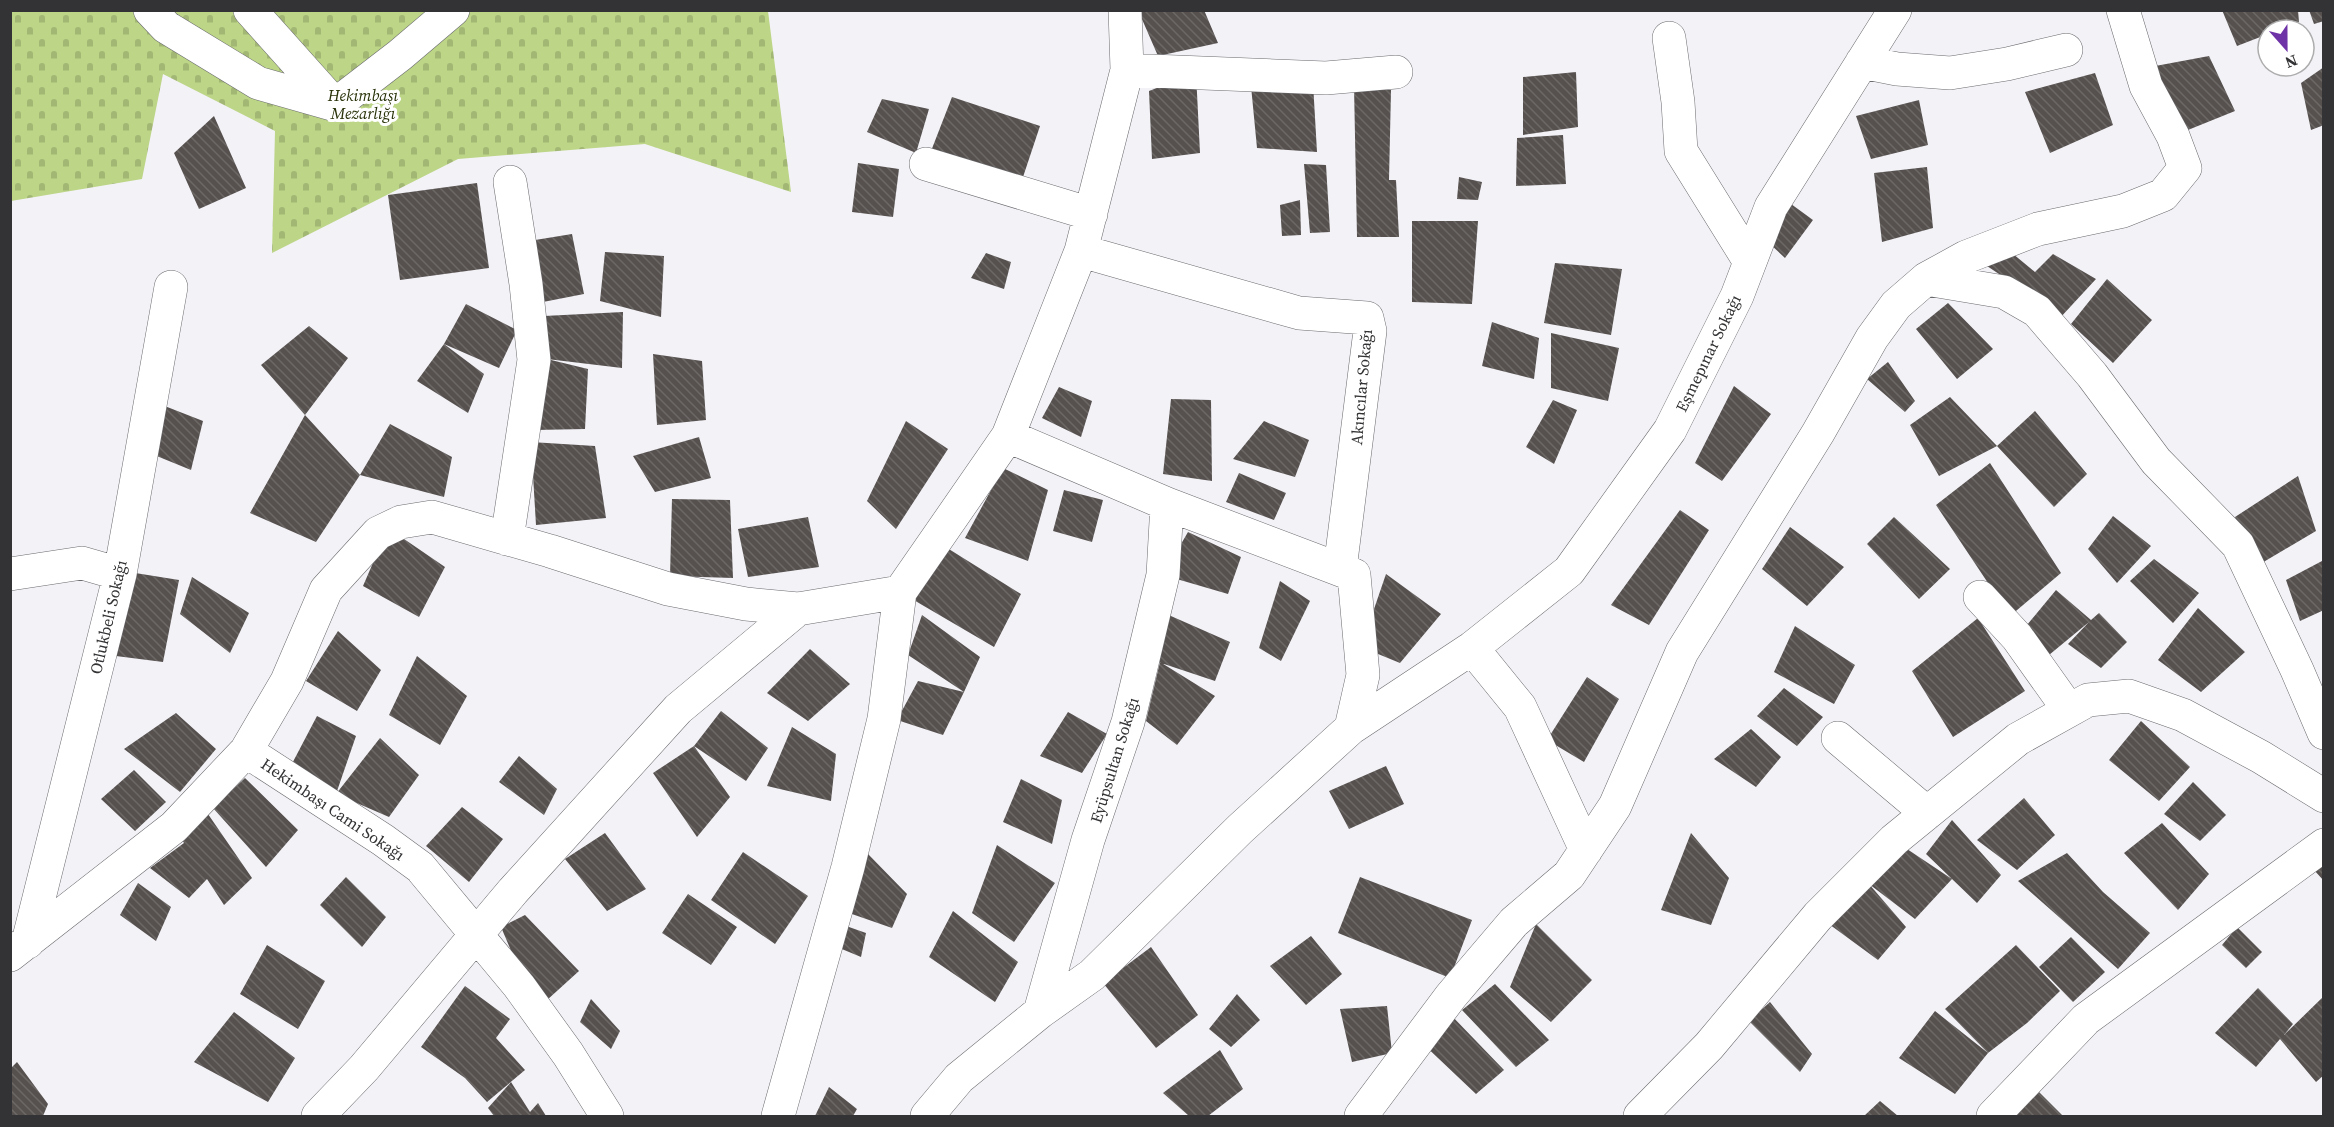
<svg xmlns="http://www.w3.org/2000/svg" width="2334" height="1127" font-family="'Source Serif 4',serif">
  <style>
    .cemetery { fill: url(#cemetery-stones) }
    .building { fill: url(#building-back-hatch) }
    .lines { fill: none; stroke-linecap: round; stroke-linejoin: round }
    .minor-casing { stroke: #6b6b6f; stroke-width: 34 }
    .minor { stroke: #fff; stroke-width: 33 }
    .labels { text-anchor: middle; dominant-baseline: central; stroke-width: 6; stroke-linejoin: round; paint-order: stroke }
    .park-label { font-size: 16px; font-style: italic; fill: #283309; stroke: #fff }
    .street-label { font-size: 16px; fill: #333234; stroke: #fff }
  </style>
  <defs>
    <pattern id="cemetery-stones" width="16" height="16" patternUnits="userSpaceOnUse" patternTransform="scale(1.5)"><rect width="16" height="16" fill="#bcd586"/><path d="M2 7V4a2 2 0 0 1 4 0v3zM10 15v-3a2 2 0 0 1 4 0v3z" fill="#a2b774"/></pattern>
    <pattern id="building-back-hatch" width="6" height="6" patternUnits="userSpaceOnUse" patternTransform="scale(1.5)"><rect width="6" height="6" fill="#56514f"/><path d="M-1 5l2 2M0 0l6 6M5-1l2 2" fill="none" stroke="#6c6866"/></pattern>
  </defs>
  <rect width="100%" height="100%" fill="#f3f2f7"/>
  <!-- cemetery -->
  <path class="cemetery" d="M11,11H768L791,192L645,144L458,159L272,253L275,131L163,74L142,179L11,201Z"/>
  <!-- building -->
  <path class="building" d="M1138,10H1204L1218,43L1158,56Z
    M2222,10H2298L2299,22L2278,30H2268V34L2237,46Z
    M2309,10H2324V21L2314,24Z
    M2209,56L2235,111L2183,132L2150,67Z
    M2324,67V125L2311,130L2301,83Z
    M1576,72L1578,127L1523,135V77Z
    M1196,73L1200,153L1152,159L1149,91Z
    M2095,73L2113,125L2050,153L2025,92Z
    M1313,83L1317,152L1257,148L1251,86Z
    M1354,86L1391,90L1389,180H1396L1399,237H1357Z
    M952,97L1040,126L1018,192L926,164Z
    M882,99L929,109L916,153L867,132Z
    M1919,100L1928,145L1871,159L1856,116Z
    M214,116L246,188L199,209L174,153Z
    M1563,135L1566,184L1516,186L1517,138Z
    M858,163L899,169L893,217L852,212Z
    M1304,164L1326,165L1330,232L1310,233Z
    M1927,167L1933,228L1882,242L1874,173Z
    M1459,177L1482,182L1478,200L1457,199Z
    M477,183L489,268L400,280L388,195Z
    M1300,200L1301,235L1282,236L1280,205Z
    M1791,204L1813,220L1785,258L1770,244Z
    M1412,221H1478L1472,304L1412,302Z
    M572,234L584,294L543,302L529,241Z
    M2001,244L2035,272L2053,254L2096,279L2059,319L2020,288L1984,264Z
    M605,252L664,256L661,317L600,301Z
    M986,253L1011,262L1004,289L971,278Z
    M1555,263L1622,269L1611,335L1544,323Z
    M2107,279L2152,320L2113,363L2071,324Z
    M1948,303L1993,349L1957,379L1916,329Z
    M466,304L517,330L499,368L444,344L484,374L468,413L417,381L444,344Z
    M623,312L622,368L547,359L588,369L585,429L535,430L544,316Z
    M1492,322L1539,338L1534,379L1482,366Z
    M309,326L348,358L305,415L261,365Z
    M1551,333L1619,348L1608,401L1551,388Z
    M653,354L702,361L706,420L657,425Z
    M1888,362L1915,401L1905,412L1867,379Z
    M1734,386L1771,414L1722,481L1695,463Z
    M1059,387L1092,401L1081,437L1042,418Z
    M1950,397L1997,446L1939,476L1910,425Z
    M1171,399L1211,400L1212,481L1163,474Z
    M1553,400L1577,410L1554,464L1526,447Z
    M157,403L203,421L191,470L142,450Z
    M2035,411L2087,474L2054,507L1997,446Z
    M305,415L360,475L390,424L452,457L444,497L360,475L316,542L250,513Z
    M906,421L948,449L896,529L867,501Z
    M1264,421L1309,440L1295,477L1233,459Z
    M699,437L711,478L655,492L633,456Z
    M531,442L595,446L606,518L536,525Z
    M1990,463L2061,573L2010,616L1936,505Z
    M1003,468L1048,490L1028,561L965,538Z
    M1239,473L1286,493L1274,520L1226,502Z
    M2298,476L2316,531L2250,570L2235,517Z
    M1064,490L1103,500L1092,542L1053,531Z
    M672,499L730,500L733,578L670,576Z
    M1680,510L1709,530L1649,625L1611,605Z
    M2113,516L2151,546L2117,583L2088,549Z
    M808,517L819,567L748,577L738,529Z
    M1894,517L1950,569L1919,599L1867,544Z
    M1790,527L1844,567L1807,606L1762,569Z
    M388,528L445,567L419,617L363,586Z
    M1188,532L1241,557L1228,594L1163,575Z
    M936,541L1021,594L994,647L900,592Z
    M2154,559L2199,593L2173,623L2130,581Z
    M2322,561L2324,610L2300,621L2286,580Z
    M129,572L179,580L163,662L116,656Z
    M1386,574L1441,614L1400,663L1361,647Z
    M192,577L249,613L230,653L180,614Z
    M1280,581L1310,601L1281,661L1259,648Z
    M2056,590L2091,620L2099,613L2127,642L2101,668L2068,644L2089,622L2049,655L2017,637Z
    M2198,608L2245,652L2201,692L2158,660Z
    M1155,609L1230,642L1215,681L1143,657Z
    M922,615L980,657L964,692L908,655Z
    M1978,618L2025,691L1953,737L1912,671Z
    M1795,626L1855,665L1834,704L1774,672Z
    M338,631L381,670L357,711L306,681Z
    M810,649L850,684L808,721L767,693Z
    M417,656L467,696L440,745L389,715Z
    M1160,662L1215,696L1177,745L1146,721Z
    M1587,677L1619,699L1584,762L1547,740Z
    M918,681L964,692L943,735L897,720Z
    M1784,688L1823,717L1797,746L1757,716Z
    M721,711L768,748L746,781L694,746Z
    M1068,712L1107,734L1082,773L1040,756Z
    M176,713L216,749L180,792L124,749Z
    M317,716L356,736L336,794L285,777Z
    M2141,721L2190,767L2159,801L2109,760Z
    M792,727L836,754L831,801L767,786Z
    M1751,729L1781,757L1756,787L1714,759Z
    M380,738L419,775L389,817L336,794Z
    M694,746L730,797L697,837L653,773Z
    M519,756L557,789L544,815L499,782Z
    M1386,766L1404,804L1349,829L1329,791Z
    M134,770L166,802L135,831L101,799Z
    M245,778L298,830L266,867L213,808Z
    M1021,779L1062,800L1052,844L1003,822Z
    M2193,782L2226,815L2200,841L2164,814Z
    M2024,798L2055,835L2017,870L1977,840Z
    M199,801L252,878L224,905L207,879L189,898L150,868L184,843L174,827Z
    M462,807L503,839L469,882L426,846Z
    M1952,820L2001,875L1977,903L1926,854Z
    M2162,823L2209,874L2178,910L2124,853Z
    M605,833L646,889L607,911L565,859Z
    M1691,833L1729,878L1711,925L1661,910Z
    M997,845L1055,883L1014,942L972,913Z
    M1904,847L1952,879L1915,919L1869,884L1906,927L1878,960L1818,916Z
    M2324,849V881L2304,859Z
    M743,852L808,896L775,944L711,900Z
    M2067,853L2103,892L2150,933L2118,969L2018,881Z
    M868,854L907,894L892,928L849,913Z
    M346,877L386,917L362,947L320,905Z
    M1360,877L1472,920L1450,978L1338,933Z
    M138,883L171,907L156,941L120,915Z
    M688,894L737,927L711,965L662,933Z
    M953,911L1018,962L995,1002L929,957Z
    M525,915L579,971L536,1010L501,927Z
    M832,921L866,933L861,957L837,947Z
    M1536,924L1592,980L1551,1022L1510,987Z
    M2237,927L2262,952L2246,968L2222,945Z
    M1311,936L1342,974L1306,1005L1270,966Z
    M2071,937L2105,972L2073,1002L2039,967Z
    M267,945L325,981L298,1029L240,994Z
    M2016,945L2060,991L2027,1023L1988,1053L1955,1094L1899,1058L1935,1011L1988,1053L1945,1009Z
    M1151,947L1198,1015L1156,1048L1103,983Z
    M1495,984L1549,1040L1516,1067L1462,1010Z
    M465,986L510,1019L496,1038L525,1070L487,1102L465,1078L421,1047Z
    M2258,988L2293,1024L2284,1035L2324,996V1075L2316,1082L2280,1039L2256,1067L2215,1033Z
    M1237,994L1260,1020L1231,1047L1209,1029Z
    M591,999L620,1031L611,1049L580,1022Z
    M1770,1002L1812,1054L1800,1072L1749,1021Z
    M1387,1006L1392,1053L1352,1062L1340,1009Z
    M234,1012L295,1058L268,1102L194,1062Z
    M1450,1014L1504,1070L1476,1094L1419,1040Z
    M1220,1050L1243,1089L1208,1116H1189L1163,1093Z
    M17,1062L48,1104L43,1116H10V1069Z
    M511,1082L530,1112L538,1103L546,1116H494L488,1108Z
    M829,1087L857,1109L853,1116H815Z
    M2034,1087L2063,1116H2000Z
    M1880,1101L1898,1116H1864Z"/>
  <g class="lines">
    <defs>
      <path id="minor" d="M150,10L166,27L258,83L335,105L400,55L453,10
        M250,10L335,105
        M1669,38L1678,102L1681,151L1750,262
        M1862,62L1897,69L1950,73L2007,64L2066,50
        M1127,70L1326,78L1396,72
        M926,164L1091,214
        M1081,251L1299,313L1367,318L1370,331L1340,569
        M1926,279L2004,292L2037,311L2092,375L2156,461L2238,545L2297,670L2324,733
        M1008,436L1081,251L1127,70L1125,10
        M507,539L534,360L526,284L510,182
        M10,574L82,563L120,574
        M1980,597L2017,637L2069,710
        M1472,648L1520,707L1586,850
        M1351,728L1472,648L1569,571L1670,430L1737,296L1771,207L1895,10
        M1838,738L1927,813
        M246,751L287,681L326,590L378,533L401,522L432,517L550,551L668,589L746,604L798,609
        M28,942L120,574L171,287
        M10,955L174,827L246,751L383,840L420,867L519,986L568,1054L607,1116
        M1040,1012L1088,840L1128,722L1163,575L1167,504
        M318,1116L364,1068L513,891L678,709L798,609L900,592L1008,436L1167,504L1354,575L1363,675L1351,728L1240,829L1092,975L1040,1012L959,1078L927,1116
        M778,1116L848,867L884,719L900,592
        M1361,1116L1451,996L1514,922L1569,875L1615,806L1682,652L1818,433L1872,338L1896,305L1926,279L1966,257L2038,229L2123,211L2163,195L2185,168L2173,136L2146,86L2123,10
        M1640,1116L1709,1046L1818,916L1894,840L2018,739L2088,700L2129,696L2183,715L2261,757L2324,796
        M1993,1116L2086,1019L2324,845"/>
    </defs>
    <!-- minor casing -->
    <use href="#minor" class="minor-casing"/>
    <!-- minor -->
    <use href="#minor" class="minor"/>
  </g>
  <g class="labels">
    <!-- park labels -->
    <g class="park-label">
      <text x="363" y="95">Hekimbaşı<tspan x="363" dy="18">Mezarlığı</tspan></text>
    </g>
    <!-- street labels -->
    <g class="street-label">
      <text transform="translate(1708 353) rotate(-64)">Eşmepınar Sokağı</text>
      <text transform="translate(1361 387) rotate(-85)">Akıncılar Sokağı</text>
      <text transform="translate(108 617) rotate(-77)">Otlukbeli Sokağı</text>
      <text transform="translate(1114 760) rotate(-73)">Eyüpsultan Sokağı</text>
      <text transform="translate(333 809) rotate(34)">Hekimbaşı Cami Sokağı</text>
    </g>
  </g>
  <!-- border -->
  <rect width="2334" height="1127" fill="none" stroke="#333234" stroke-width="24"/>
  <!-- north arrow -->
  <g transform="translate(2286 48) rotate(159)"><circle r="28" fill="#ffffff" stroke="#adadae" stroke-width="1.5"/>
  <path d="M0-4.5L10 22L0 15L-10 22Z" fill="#6f33a8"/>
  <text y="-9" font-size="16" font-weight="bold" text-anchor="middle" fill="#333234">N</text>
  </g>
</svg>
